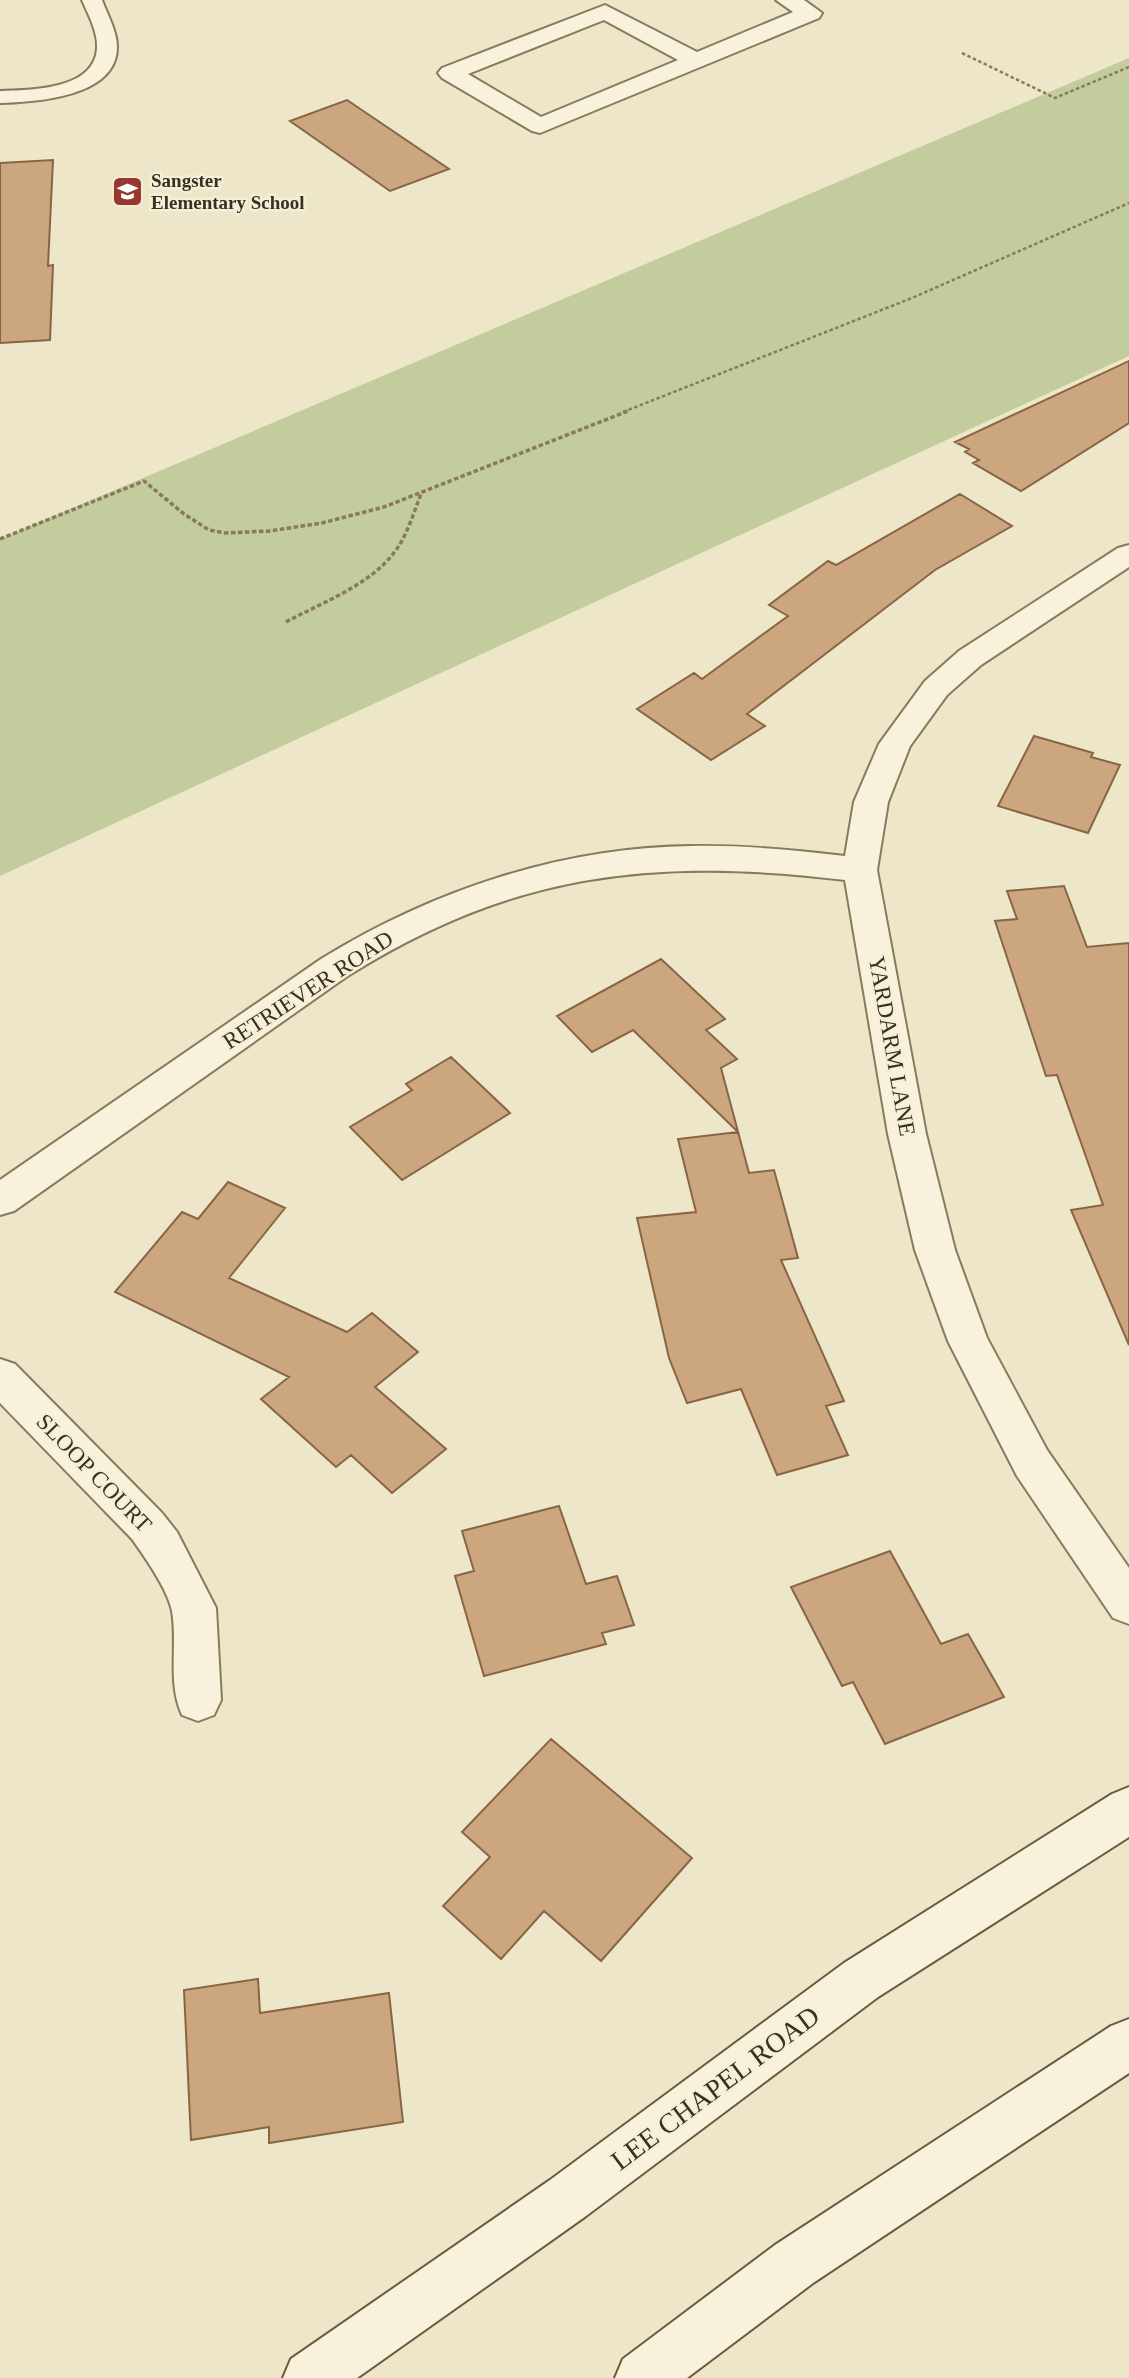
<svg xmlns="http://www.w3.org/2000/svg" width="1129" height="2378" font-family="Georgia,serif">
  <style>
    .green { fill: #c2cc9c }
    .building { fill: #cba67f; stroke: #886544; stroke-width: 2 }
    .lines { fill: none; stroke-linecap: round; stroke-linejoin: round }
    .service-casing { stroke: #8a795d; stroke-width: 4 }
    .minor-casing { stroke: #8a795d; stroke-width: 4 }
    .secondary-casing { stroke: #6c5a40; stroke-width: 4 }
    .path-far1 { stroke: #8a795d; stroke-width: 2.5; stroke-dasharray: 3.5 2.5; stroke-linecap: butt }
    .path { stroke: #8a795d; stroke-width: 3.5; stroke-dasharray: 4.5 2.5; stroke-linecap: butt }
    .service { fill: #f8f2dc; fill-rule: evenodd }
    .minor { fill: #f8f2dc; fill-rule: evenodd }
    .secondary { fill: #f8f2dc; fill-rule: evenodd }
    .labels { text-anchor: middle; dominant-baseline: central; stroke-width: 5; stroke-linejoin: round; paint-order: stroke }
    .far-poi-label { font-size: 19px; font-weight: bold; fill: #3a2f21; stroke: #f5efd8; text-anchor: start }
    .street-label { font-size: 23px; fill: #3a2f21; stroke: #f5efd8 }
    .near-street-label { font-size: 28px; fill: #3a2f21; stroke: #f5efd8 }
  </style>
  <rect width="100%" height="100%" fill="#eee6c8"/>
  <!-- green -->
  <path class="green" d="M1129,58V356L0,876V539Z"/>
  <!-- building -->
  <path class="building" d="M347,100L449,169L390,191L290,121Z
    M53,160L48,266L53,265L50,340L0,343V163Z
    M1129,361V423L1021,491L973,463L979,460L965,452L969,449L955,442Z
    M960,494L1012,526L935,570L747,714L765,726L711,760L637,709L694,673L702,679L788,616L769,605L828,561L836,565Z
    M1034,736L1093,753L1091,757L1120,765L1088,833L998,806Z
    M1064,886L1087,947L1129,943V1345L1071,1210L1103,1205L1057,1075L1046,1076L995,921L1017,919L1007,891Z
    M661,959L725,1019L706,1030L737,1059L721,1068L749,1173L774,1170L798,1258L781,1260L844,1401L826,1406L848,1455L777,1475L741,1389L687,1403L669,1358L637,1218L696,1212L678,1139L738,1132L633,1030L592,1052L557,1016Z
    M451,1057L510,1113L402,1180L350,1127L412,1090L406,1084Z
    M228,1182L285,1208L229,1278L347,1332L372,1313L418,1352L375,1387L446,1449L392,1493L351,1455L336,1467L261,1399L289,1377L115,1292L182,1212L198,1219Z
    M559,1506L586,1584L617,1576L634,1625L602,1633L606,1644L484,1676L455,1576L474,1571L462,1531Z
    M890,1551L941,1644L968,1634L1004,1697L885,1744L853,1682L842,1686L791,1587Z
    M551,1739L692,1858L601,1961L544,1911L501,1959L443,1906L490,1857L462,1832Z
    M258,1979L260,2013L389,1993L403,2122L269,2143V2127L191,2140L184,1990Z"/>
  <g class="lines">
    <defs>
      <path id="service" d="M82,0H102C107,14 117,31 117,47C117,97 36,102 0,103V91C30,90 95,90 97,48C98,32 88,14 82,0Z"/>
      <path id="minor" d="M776,0H804L822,13L819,18L540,133L532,131L442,78L438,73L442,68L605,5L697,52L793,12ZM604,20L678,60L541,117L468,74Z
        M1129,545V567L981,665L947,695L910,746L888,802L877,870L926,1134L955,1250L987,1338L1047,1450L1129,1568V1624L1113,1618L1017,1476L948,1341L915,1250L888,1134L845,880C653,857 513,872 346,977L14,1211L0,1215V1180L321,959C431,891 561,847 692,846C743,845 794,850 845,856L854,802L879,744L925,681L959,651L1118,548Z
        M0,1359L15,1364L162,1513L177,1532L216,1608L221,1700L214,1715L198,1721L182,1715C167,1682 178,1646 172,1611C168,1590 145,1557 132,1539L0,1403Z"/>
      <path id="secondary" d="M1129,1787V1837L878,1997L586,2216L357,2378H283L291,2359L550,2180L844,1963L1112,1794Z
        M1129,2019V2073L813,2283L687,2378H615L623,2359L775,2245L1111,2026Z"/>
    </defs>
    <!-- service casing -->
    <use href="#service" class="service-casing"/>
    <!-- minor casing -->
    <use href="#minor" class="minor-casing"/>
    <!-- secondary casing -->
    <use href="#secondary" class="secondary-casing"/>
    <!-- path-far1 -->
    <path class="path-far1" d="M962,53L1055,98L1129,67
      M623,412L912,298L1129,203"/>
    <!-- path -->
    <path class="path" d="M0,539L144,481L184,514L209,530L225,533L269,531L322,523L384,507L628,411
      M286,622C321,603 368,586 393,554C407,537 413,514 421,494"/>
    <!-- service -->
    <use href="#service" class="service"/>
    <!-- minor -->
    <use href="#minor" class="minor"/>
    <!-- secondary -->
    <use href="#secondary" class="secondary"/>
  </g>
  <!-- icons -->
  <defs>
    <symbol id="school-square" viewBox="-11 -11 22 22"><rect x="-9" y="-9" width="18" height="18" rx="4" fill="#97372e" stroke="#f5efd8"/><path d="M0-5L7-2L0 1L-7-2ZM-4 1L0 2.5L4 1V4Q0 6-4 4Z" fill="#fff"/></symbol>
  </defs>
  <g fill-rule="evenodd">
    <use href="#school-square" x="110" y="174" width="35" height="35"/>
  </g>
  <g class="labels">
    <!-- far-poi labels -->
    <g class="far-poi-label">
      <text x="151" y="180">Sangster<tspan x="151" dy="22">Elementary School</tspan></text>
    </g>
    <!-- street labels -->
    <g class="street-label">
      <text transform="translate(308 990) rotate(-33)">RETRIEVER ROAD</text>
      <text transform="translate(892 1046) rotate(80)">YARDARM LANE</text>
      <text transform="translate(94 1473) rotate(46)">SLOOP COURT</text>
    </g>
    <!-- near-street labels -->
    <g class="near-street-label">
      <text transform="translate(715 2088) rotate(-37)">LEE CHAPEL ROAD</text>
    </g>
  </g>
</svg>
